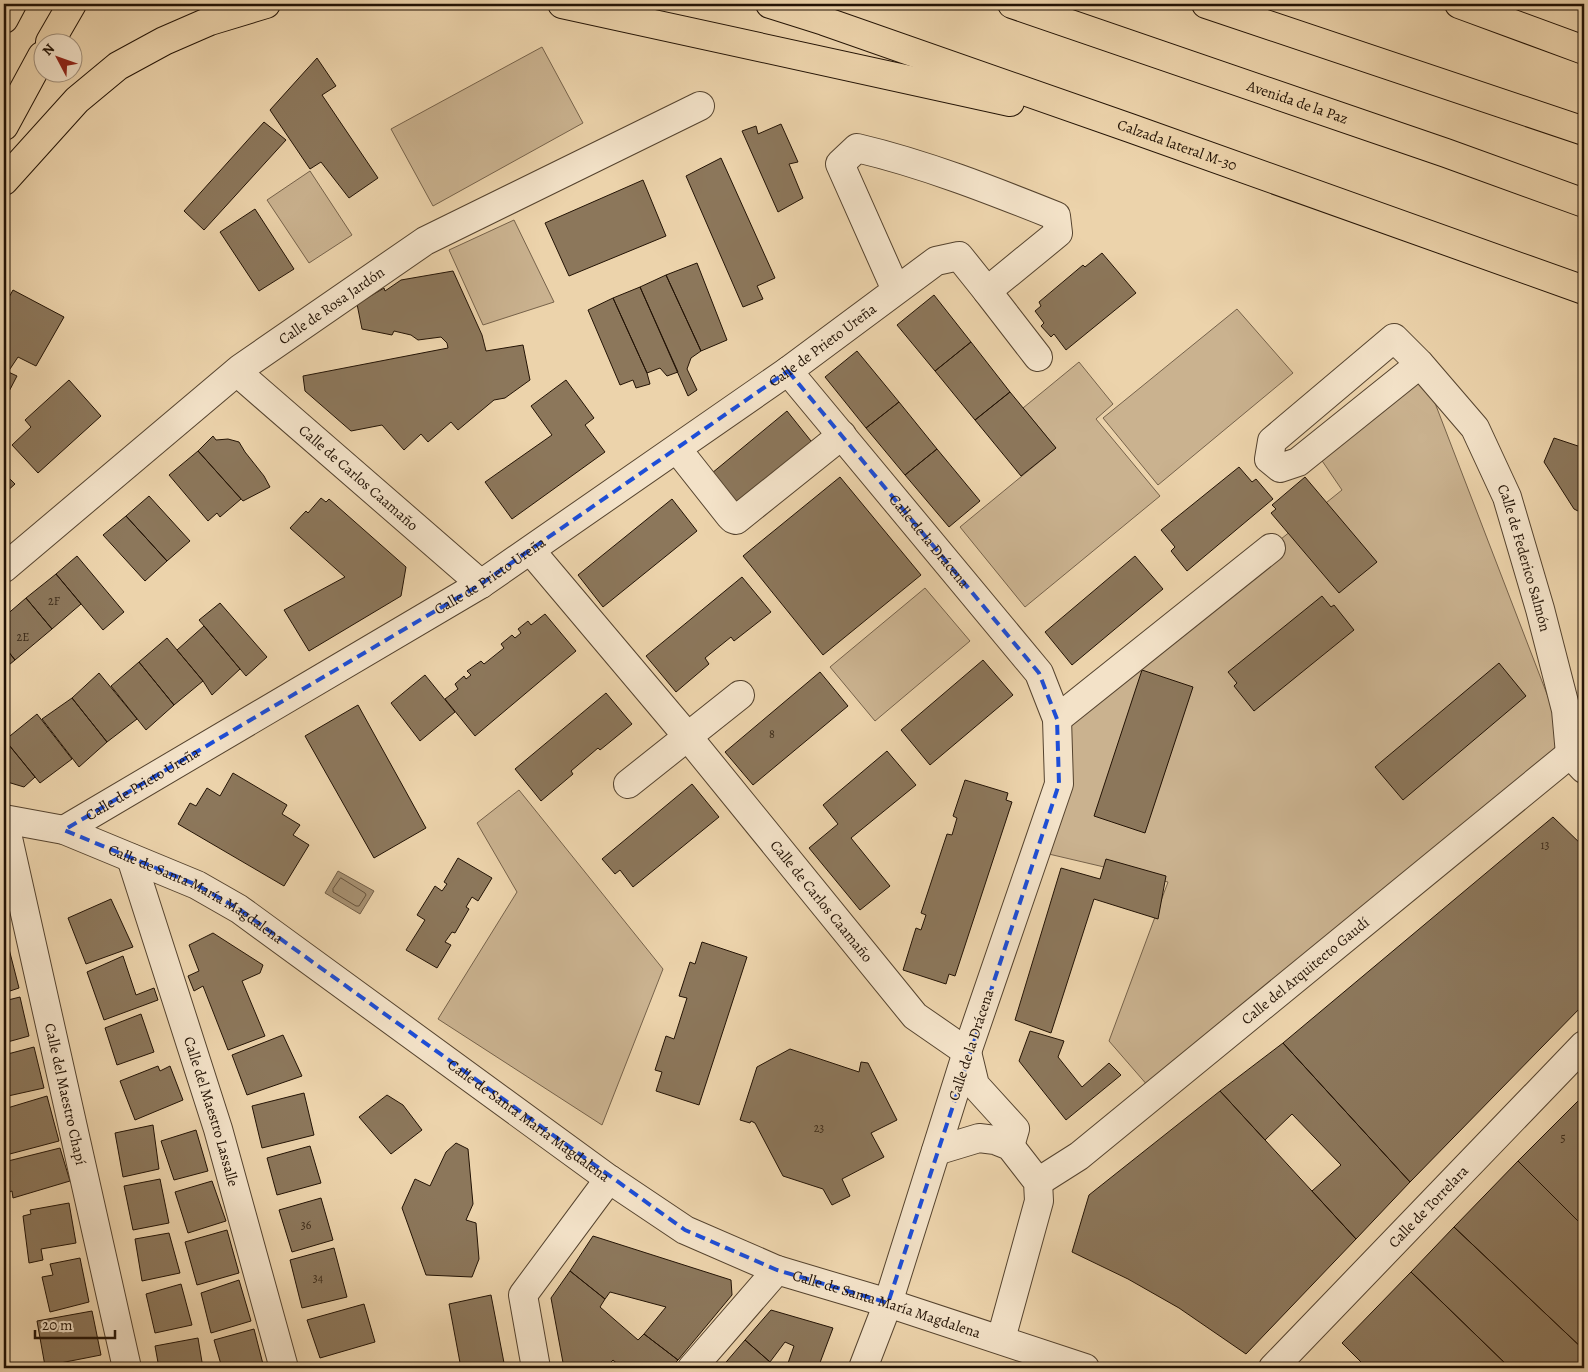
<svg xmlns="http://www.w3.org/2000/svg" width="1588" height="1372" font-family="Alegreya,serif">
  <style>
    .green { fill: #cab28f; stroke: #76624a }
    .water { fill: #a89273; stroke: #735f47 }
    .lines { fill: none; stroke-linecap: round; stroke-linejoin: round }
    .shore { stroke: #66523c; stroke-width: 1 }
    .building { fill: #8c775b; stroke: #231305 }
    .minor-casing { stroke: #55432e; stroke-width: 30 }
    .major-casing { stroke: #231305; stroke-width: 30 }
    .highway-casing { stroke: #231305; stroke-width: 30 }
    .minor { stroke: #f3e2c8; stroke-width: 28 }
    .major { stroke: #ecd3ab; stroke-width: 28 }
    .highway { stroke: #ecd3ab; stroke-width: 28 }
    .marked { fill: none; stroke: #1d4ed8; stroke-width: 4; stroke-dasharray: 10 6; stroke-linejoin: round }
    .labels { text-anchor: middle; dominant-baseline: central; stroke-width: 4; stroke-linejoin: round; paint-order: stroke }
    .number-label { font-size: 12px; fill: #3d2c1a }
    .street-label { font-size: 15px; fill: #231305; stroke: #f3e2c8 }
  </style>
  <rect width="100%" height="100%" fill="#ecd3ab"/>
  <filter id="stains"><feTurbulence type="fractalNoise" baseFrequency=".004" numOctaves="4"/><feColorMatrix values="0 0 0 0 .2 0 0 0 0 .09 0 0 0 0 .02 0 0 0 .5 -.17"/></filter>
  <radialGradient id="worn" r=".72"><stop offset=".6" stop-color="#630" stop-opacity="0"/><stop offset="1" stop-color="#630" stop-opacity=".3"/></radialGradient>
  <!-- green -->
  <path class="green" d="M542,47L583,123L433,206L391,129Z
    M310,171L352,235L309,263L267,200Z
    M514,220L554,302L483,325L449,250Z
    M1237,309L1293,373L1158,485L1103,418Z
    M1079,362L1113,404L1096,419L1160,496L1025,607L960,527L1056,448L1023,408Z
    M1420,364L1570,754L1155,1094L1109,1041L1168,882L1036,851L1057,719L1342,490L1314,449Z
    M925,588L970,641L875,721L830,667Z
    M519,790L663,969L602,1125L438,1019L517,892L477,823Z"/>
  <!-- water -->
  <path class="water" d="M338,871L374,891L360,914L325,893Z"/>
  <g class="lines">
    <!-- shore -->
    <path class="shore" d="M341,878L365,893L366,895L359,906H356L333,892V889Z"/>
  </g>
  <!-- building -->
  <path class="building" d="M317,58L336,86L322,95L378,178L349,198L321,162L310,169L270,110Z
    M264,122L286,140L204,230L184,211Z
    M781,124L798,162L789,164L803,198L778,212L742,131L756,126L758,134Z
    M721,158L775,278L757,286L763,299L743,307L686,176Z
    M643,180L666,236L569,276L545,223Z
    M255,209L294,269L259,291L220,232Z
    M1102,253L1136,293L1066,350L1054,334L1051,337L1041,326L1044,323L1035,311L1041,306L1039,302L1083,265L1085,267Z
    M697,263L727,340L701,351L666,275Z
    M453,271L482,335L486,351L523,345L530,380L505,398L494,400L458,430L451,422L428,442L421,434L404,450L382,425L351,431L305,391L303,376L448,348L447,343L441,337L418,340L411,335L394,331L392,335L362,329L357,304L384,288L385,291L401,280Z
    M666,275L701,351L691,358L687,369L697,390L688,396L640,287Z
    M640,287L678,372L667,376L660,368L647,373L613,298Z
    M13,290L64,317L36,366L18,357L8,372L4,370V306Z
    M934,295L971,342L935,371L897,325Z
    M613,298L647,373L650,384L636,388L633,380L620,385L588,310Z
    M971,342L1010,392L975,420L935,371Z
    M857,351L899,402L866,428L825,377Z
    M4,370L17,376L4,401Z
    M69,380L101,416L38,473L12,445L31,427L25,420Z
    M566,380L594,418L585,425L605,452L512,519L485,482L552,435L531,406Z
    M1010,392L1056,448L1021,476L975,420Z
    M899,402L937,449L905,475L866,428Z
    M787,411L815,446L735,512L706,478Z
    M213,436L216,440L228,439L239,442L245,452L264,476L270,487L243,501L198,451Z
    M1554,438L1584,448V514L1574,509L1544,462Z
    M937,449L980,501L949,527L905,475Z
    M198,451L241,499L220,517L217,513L208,521L169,475Z
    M1239,467L1252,482L1256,479L1273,499L1187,571L1171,551L1175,547L1161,530Z
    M4,473L15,484L4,494Z
    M840,477L921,575L823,655L743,556Z
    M1305,477L1377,562L1339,593L1271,513L1276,509L1272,505Z
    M149,496L190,541L167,561L126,516Z
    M321,498L326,502L329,499L406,567L401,596L309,651L284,610L345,577L290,528L306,511L308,513Z
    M672,499L697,531L603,607L578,575Z
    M126,516L167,561L145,581L103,535Z
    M77,556L124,612L103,630L56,574Z
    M1135,556L1163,589L1072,665L1045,632Z
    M56,574L81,604L52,629L26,598Z
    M742,577L771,612L734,641L731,637L705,658L709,664L676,692L646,656Z
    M1322,596L1331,607L1334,605L1354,630L1254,711L1234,686L1237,683L1228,672Z
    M26,598L52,629L15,660L4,646V617Z
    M220,603L267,657L246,676L199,620Z
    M545,614L576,651L475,736L445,699L458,689L455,684L464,676L466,679L471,675L467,671L481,661L484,664L504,648L501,644L512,635L515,638L521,633L518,629L528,621L531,625Z
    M204,626L240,669L212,695L203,681L177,650Z
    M167,638L203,681L174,705L139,662Z
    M4,646L15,660L4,669Z
    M983,660L1013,695L930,765L901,730Z
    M139,662L174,705L146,730L111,686Z
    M1499,663L1526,696L1403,800L1375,767Z
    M1142,670L1193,687L1145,833L1094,816Z
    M820,672L848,706L753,785L725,752Z
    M99,673L137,719L107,742L72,698Z
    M425,675L455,712L420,741L391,703Z
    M606,693L632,724L600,750L598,748L571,771L573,774L541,801L515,769Z
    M72,698L107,742L79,767L42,719Z
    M358,705L426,828L374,858L305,736Z
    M37,714L72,759L40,783L5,740Z
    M4,739L35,777L24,787L4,781Z
    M887,751L916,785L851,838L890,886L860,910L809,848L838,824L823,805Z
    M233,773L287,805L282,814L300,825L293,835L309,845L284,886L178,824L190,803L196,806L207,788L220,796Z
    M965,780L1008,793L1006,800L1012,802L955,976L949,974L946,984L903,970L916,928L921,930L926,915L921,913L947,834L952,835L957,818L953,816Z
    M692,784L719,817L633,887L620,870L615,874L602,859Z
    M1553,817L1584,847V1004L1410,1182L1283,1043Z
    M458,858L492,878L478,901L472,897L466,907L469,909L455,933L452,932L445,942L451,945L437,968L406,950L425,920L417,915L435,886L442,891L447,884L444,882Z
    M1106,859L1166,876L1158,919L1094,899L1051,1033L1015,1020L1061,868L1100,879Z
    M111,899L133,947L86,964L68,918Z
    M213,933L263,965L260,973L242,981L265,1036L228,1050L203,986L194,991L188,976L199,971L189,945Z
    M702,942L747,957L699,1105L656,1091L662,1072L655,1070L666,1036L674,1039L687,998L679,996L690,962L695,964Z
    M8,945L19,988L4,993V946Z
    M123,956L136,995L154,988L158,1000L104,1020L87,972Z
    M20,997L29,1036L4,1043V1001Z
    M141,1014L154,1052L117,1065L105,1028Z
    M1030,1031L1064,1041L1058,1057L1082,1087L1109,1063L1121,1075L1066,1120L1019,1061Z
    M283,1035L302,1076L247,1095L232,1055Z
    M1283,1043L1410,1182L1356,1239L1312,1191L1341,1165L1292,1114L1265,1140L1220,1091Z
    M34,1047L44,1088L8,1096L4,1079V1055Z
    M790,1049L859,1072L861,1062L868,1063L897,1120L871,1133L884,1157L842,1179L850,1196L832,1205L823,1189L783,1176L755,1123L751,1121L750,1123L740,1120L757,1067Z
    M158,1066L160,1071L170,1066L183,1100L135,1120L120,1081Z
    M1220,1091L1356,1239L1246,1354L1179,1308L1128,1279L1072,1252L1089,1195Z
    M304,1093L314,1135L262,1148L252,1106Z
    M387,1095L403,1105L422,1130L391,1154L359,1117Z
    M1584,1095V1227L1518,1161Z
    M47,1096L59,1141L6,1155L4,1147V1109Z
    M153,1125L159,1169L123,1177L115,1133Z
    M196,1130L208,1171L174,1180L161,1141Z
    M456,1143L468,1149L473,1204L466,1220L476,1223L479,1259L472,1277L426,1275L402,1208L415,1179L430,1186L446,1152Z
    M310,1146L321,1183L277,1195L267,1158Z
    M60,1148L70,1181L13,1198L12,1191L4,1194V1162Z
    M1518,1161L1584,1227V1350L1454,1227Z
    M160,1179L169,1223L133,1230L124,1186Z
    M212,1181L226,1221L188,1233L175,1192Z
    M321,1198L333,1240L292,1252L279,1210Z
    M69,1203L76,1243L41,1249L43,1260L29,1263L23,1216L31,1214L30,1210Z
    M1454,1227L1584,1350V1366L1582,1368H1510L1411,1272Z
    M227,1230L239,1273L197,1285L185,1242Z
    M169,1233L180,1273L142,1281L135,1239Z
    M593,1236L731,1280L732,1295L678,1360L644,1334L666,1307L610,1292L605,1299L570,1271Z
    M334,1248L347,1297L302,1308L290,1260Z
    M80,1258L89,1302L50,1312L42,1277L53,1275L50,1264Z
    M570,1271L605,1299L600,1307L638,1340L644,1334L678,1360L670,1368H622L613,1360L605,1368H564L551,1298Z
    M1411,1272L1510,1368H1367L1342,1343Z
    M239,1280L251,1321L211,1333L201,1293Z
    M181,1284L192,1325L155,1333L146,1294Z
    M491,1295L505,1368H461L449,1304Z
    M364,1304L375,1342L320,1358L307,1320Z
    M771,1310L833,1328L818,1368H793L787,1366L794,1346L785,1342L770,1362L745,1340Z
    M92,1311L101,1355L45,1366L37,1321Z
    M254,1329L264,1368H222L214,1340Z
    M198,1338L203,1368H159L155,1346Z
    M745,1340L770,1362L765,1368H721Z"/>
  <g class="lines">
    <defs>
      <g id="minor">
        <path d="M987,291L1038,357"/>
        <path id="s1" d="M1420,364L1298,462L1280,468L1269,459L1272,441L1394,338L1420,364L1475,428L1507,497L1540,609L1566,710L1570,754L1584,769"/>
        <path id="s2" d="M788,371L1039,673L1057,719L1059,784L967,1052L888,1303L863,1368"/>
        <path id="s3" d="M237,372L481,584"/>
        <path d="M677,449L730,516L733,519L736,520L842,435"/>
        <path id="s4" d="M531,551L688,737L915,1016L967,1052"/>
        <path id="s5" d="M4,568L241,368L425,241L700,106"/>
        <path d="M1057,719L1271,548"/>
        <path d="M628,784L740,695"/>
        <path id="s6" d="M4,819L64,830L197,885L239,909L609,1179L685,1230L777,1270L888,1303L1085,1368"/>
        <path id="s7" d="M4,820L127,1368"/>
        <path id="s8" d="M64,830L481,584L788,371L936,261L959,256L987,291L1058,233L1056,216C991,190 925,164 857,148L840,164L896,290"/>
        <path id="s9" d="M131,858L218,1129L284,1368"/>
        <path d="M967,1052L975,1085L1015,1129L1010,1146"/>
        <path d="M936,1151L979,1138L995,1140L1010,1146L1038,1182L1039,1201L1001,1339"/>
        <path id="s10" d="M1038,1182L1079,1156L1570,754"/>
        <path d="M536,1368L523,1295L609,1179"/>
        <path d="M692,1368L777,1270"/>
        <path id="s11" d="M1273,1368L1584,1045"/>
      </g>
      <path id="major" d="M4,19L12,4
        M50,42L72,4
        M4,126L42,56"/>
      <g id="highway">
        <path d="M562,4L1010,102"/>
        <path id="s12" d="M770,4L824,21L1130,128L1584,290"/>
        <path id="s13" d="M1012,4L1446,153L1584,203"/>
        <path d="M1206,4L1584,131"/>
        <path d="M1459,4L1584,50"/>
        <path d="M4,181L77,100L118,66L164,41L210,21L266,4"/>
      </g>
    </defs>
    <!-- minor casing -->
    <use href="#minor" class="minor-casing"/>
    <!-- major casing -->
    <use href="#major" class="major-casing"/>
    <!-- highway casing -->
    <use href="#highway" class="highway-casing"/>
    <!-- minor -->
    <use href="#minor" class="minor"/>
    <!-- major -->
    <use href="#major" class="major"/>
    <!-- highway -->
    <use href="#highway" class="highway"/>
  </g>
  <!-- marked area -->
  <path class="marked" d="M788,371L1039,673L1057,719L1059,784L888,1303L777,1270L685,1230L239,909L197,885L64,830L481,584Z"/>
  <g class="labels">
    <!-- number labels -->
    <g class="number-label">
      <text x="54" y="601">2F</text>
      <text x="23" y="637">2E</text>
      <text x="772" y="734">8</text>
      <text x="1545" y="845">13</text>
      <text x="819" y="1128">23</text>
      <text x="1563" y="1138">5</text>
      <text x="306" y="1225">36</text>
      <text x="318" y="1278">34</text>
    </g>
    <!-- street labels -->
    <g class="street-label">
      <text stroke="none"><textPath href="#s13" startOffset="302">Avenida de la Paz</textPath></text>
      <text stroke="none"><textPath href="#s12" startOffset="431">Calzada lateral M-30</textPath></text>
      <text stroke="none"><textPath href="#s5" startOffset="420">Calle de Rosa Jardón</textPath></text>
      <text stroke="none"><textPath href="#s8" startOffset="901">Calle de Prieto Ureña</textPath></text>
      <text stroke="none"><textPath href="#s3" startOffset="161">Calle de Carlos Caamaño</textPath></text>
      <text stroke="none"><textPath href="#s2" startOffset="221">Calle de la Drácena</textPath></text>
      <text stroke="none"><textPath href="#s1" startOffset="628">Calle de Federico Salmón</textPath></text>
      <text stroke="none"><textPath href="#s8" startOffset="496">Calle de Prieto Ureña</textPath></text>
      <text stroke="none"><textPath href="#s8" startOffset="91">Calle de Prieto Ureña</textPath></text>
      <text stroke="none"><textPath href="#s6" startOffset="208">Calle de Santa María Magdalena</textPath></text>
      <text stroke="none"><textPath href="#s4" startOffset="455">Calle de Carlos Caamaño</textPath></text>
      <text stroke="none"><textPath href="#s10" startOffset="341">Calle del Arquitecto Gaudí</textPath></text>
      <text transform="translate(971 1045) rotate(-72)">Calle de la Drácena</text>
      <text stroke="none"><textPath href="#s7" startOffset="281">Calle del Maestro Chapí</textPath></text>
      <text stroke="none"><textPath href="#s9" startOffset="266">Calle del Maestro Lassalle</textPath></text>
      <text stroke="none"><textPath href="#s6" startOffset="612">Calle de Santa María Magdalena</textPath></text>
      <text stroke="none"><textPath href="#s11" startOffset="224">Calle de Torrelara</textPath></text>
      <text stroke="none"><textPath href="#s6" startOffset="1018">Calle de Santa María Magdalena</textPath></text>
    </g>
  </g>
  <!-- margin -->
  <rect width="1588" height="1372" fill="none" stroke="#ecd3ab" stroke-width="20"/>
  <rect x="5" y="5" width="1578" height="1362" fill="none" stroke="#231305" stroke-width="2.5"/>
  <rect x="10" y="10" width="1568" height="1352" fill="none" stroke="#231305"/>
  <!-- north arrow -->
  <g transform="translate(58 58) rotate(311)"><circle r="24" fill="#f3e2c8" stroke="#a08f7a"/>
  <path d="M0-4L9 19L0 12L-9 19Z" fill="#8f2418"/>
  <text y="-8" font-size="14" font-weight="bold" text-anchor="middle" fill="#231305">N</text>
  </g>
  <!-- scale -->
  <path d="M35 1330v8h80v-8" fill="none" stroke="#231305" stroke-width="2.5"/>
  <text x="42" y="1330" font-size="15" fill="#231305" stroke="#f3e2c8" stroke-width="4" paint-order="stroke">20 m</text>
  <rect width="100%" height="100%" filter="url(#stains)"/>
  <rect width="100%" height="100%" fill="url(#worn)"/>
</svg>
